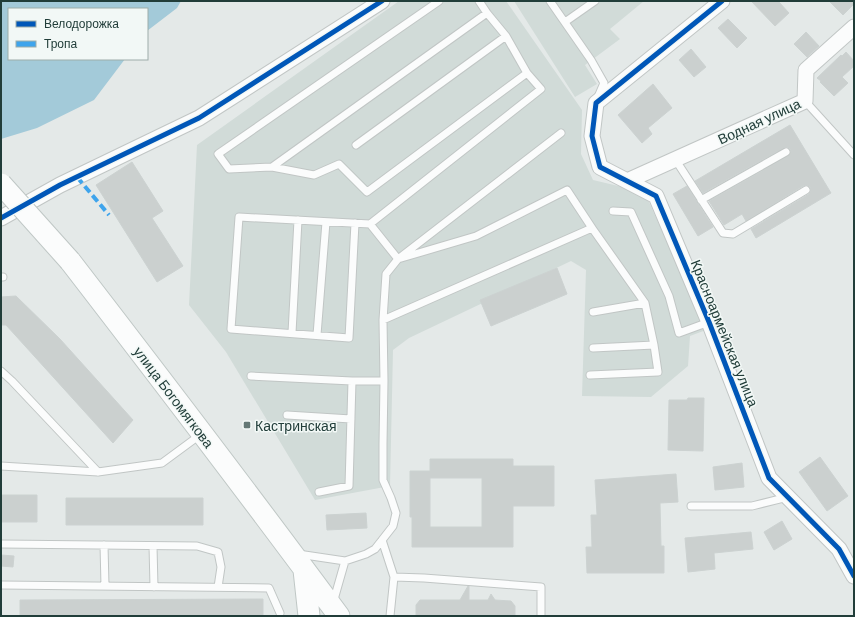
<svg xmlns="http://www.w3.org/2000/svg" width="855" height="617" font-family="Barlow,sans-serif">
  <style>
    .built { fill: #d1dbd8 }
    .water { fill: #a3cad9 }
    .building { fill: #cbd0cf; stroke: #ccd2d1; fill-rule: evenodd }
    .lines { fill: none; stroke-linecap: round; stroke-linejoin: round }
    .lane-casing { stroke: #c1c6c5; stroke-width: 9 }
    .street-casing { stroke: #c1c6c5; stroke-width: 17 }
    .secondary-casing { stroke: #bfc7c5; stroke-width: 23 }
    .lane { stroke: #fbfcfc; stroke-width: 7 }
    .street { stroke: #fbfcfc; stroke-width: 15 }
    .secondary { stroke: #fbfcfc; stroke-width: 21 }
    .secondary-bridge-casing { stroke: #bfc7c5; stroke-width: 23; stroke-linecap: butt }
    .secondary-bridge { stroke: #fbfcfc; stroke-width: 21 }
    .quiet { stroke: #3ea4ec; stroke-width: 4; stroke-dasharray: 8 4; stroke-linecap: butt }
    .cycleway-casing { stroke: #f2f8f6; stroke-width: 8 }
    .cycleway { stroke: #0057b8; stroke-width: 5 }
    .poi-dot { fill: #657976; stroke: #f2f8f6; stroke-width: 1.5 }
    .labels { text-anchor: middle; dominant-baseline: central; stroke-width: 3; stroke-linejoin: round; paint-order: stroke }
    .street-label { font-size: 14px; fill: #213d39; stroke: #f2f8f6 }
    .poi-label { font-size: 14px; fill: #213d39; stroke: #f2f8f6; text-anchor: start }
  </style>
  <rect width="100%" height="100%" fill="#e4e9e8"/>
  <!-- built -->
  <path class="built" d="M399,1H506L582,110L581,154L593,180L635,190L649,202L706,330L690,336L688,366L651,397L582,396L586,270L571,261L409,338L393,350L390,486L315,500L226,352L189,305L197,145Z
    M514,1H644L610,29L620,39L585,65L597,84L575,97Z"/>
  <!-- water -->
  <path class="water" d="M1,1H181L177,8L147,31V9H9V59H125L94,100L37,128L1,139Z"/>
  <!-- building -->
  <path class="building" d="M751,1H778L789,13L775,26Z
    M829,1H854V4L843,15Z
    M728,19L747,38L737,48L718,28Z
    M806,32L819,46L807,57L794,44Z
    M691,49L706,67L694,77L679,60Z
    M846,52L854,61V66L842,77L848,83L834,96L820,82L821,81L817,78L841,55L842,56Z
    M653,84L672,108L648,128L652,134L642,143L618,115Z
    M790,125L831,193L756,238L751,229L809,194L811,190L810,187L806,185L803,186L746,221L742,214L724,225L709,201L788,156L791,152L790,149L786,147L784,148L703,193L695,181Z
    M132,162L163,211L152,218L183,266L157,282L96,185Z
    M687,186L713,227L698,236L673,194Z
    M557,268L567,294L491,326L480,300Z
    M16,296L60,339L133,420L113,443L6,325H1V297Z
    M688,398H704L703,451L668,450L669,400H687Z
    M820,457L848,496L827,511L799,472Z
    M430,459H513V466H554V506H513V547H412V517H410V471H430ZM430,478H482V527H430Z
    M742,463L744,487L715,490L713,467Z
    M676,474L678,502L660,503L661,546H664V573H587L586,547H592L591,515H597L595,480Z
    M1,495H37V522H1Z
    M66,498H203V525H66Z
    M366,513L367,528L327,530L326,515Z
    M782,521L792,539L774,550L764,532Z
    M751,532L753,549L714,553L715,569L688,572L685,538Z
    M1,555L14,556L13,567L1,566Z
    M468,586H469V600H488L491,594L495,600L511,601L515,606V616H416V605L420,600H460Z
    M263,599V616H20V600Z"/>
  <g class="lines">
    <defs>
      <path id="lane" d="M550,1L591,60L604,83L598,97
        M487,13L506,36
        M565,22L595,1
        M805,101L854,155
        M356,145L506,36L527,73
        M675,159L723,233L733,234L806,190
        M272,167L487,13L479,1
        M567,190L592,228L383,320L386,274L398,259L476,236Z
        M701,200L786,152
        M613,211L631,212L669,296L679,333L709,322
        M355,223L349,338L231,329L239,217L370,224L398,259L561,133
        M370,224L541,89L527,73L367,192L339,164L314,175L272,167L229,169L218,154L439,1
        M1,277H3
        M593,312L645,303
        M292,333L298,220
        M317,335L326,222
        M593,348L654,345
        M1,371L12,381L98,472
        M590,375L658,372L654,345L645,303L592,228
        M251,376L352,381L349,486L319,492
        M352,381H384L383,320
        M287,415L351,419
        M1,466L98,472L162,463L200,435
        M691,506H752L788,497
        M382,540L394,577L390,616
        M1,544L197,546L218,552L221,567L218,587
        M104,545L105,586
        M153,546L154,587
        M298,554L345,561L366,554L375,549L393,526L396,513L391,498L383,480V444L384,381
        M394,577L424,578L541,587V616
        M1,585L269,588L280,613
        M333,603L345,561"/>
      <path id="street" d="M722,1L596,103L592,136L600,167L656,196L709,322L769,478L839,549L854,576
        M627,181L805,101L806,70L854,27
        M1,218L60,185L199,118L382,1"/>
      <path id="secondary" d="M70,261C161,379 251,497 339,616
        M304,570L309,616"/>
    </defs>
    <!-- lane casing -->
    <use href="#lane" class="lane-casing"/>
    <!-- street casing -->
    <use href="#street" class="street-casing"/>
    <!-- secondary casing -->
    <use href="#secondary" class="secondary-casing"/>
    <!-- lane -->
    <use href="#lane" class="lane"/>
    <!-- street -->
    <use href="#street" class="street"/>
    <!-- secondary -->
    <use href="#secondary" class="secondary"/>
    <defs>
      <path id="secondary-bridge" d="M1,184L70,261"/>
    </defs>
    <!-- secondary-bridge casing -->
    <use href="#secondary-bridge" class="secondary-bridge-casing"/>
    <!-- secondary-bridge -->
    <use href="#secondary-bridge" class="secondary-bridge"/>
    <!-- quiet -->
    <path class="quiet" d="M77,177L109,215"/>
    <defs>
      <path id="cycleway" d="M722,1L596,103L592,136L600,167L656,196L709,322L769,478L839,549L854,576
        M1,218L60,185L199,118L382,1"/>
    </defs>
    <!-- cycleway casing -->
    <use href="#cycleway" class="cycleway-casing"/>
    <!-- cycleway -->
    <use href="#cycleway" class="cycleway"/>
  </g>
  <!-- markers -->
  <rect class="poi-dot" x="243" y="421" width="8" height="8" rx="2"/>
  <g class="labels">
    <!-- street labels -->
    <g class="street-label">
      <text transform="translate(759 121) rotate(-25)">Водная улица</text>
      <text transform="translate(725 333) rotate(68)">Красноармейская улица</text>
      <text transform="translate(174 397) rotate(53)">улица Богомягкова</text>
    </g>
    <!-- poi labels -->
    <g class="poi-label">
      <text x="255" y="425">Кастринская</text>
    </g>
  </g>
  <!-- border -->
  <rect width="855" height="617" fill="none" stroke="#213d39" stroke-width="4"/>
  <!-- legend -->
  <rect x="8" y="8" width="140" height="52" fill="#f2f8f6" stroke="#9eadaa"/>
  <rect x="16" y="21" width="20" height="6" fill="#0057b8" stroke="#9eadaa"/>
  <text x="44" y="28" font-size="12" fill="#213d39">Велодорожка</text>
  <rect x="16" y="41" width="20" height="6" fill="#3ea4ec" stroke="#9eadaa"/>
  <text x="44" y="48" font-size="12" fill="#213d39">Тропа</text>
</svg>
